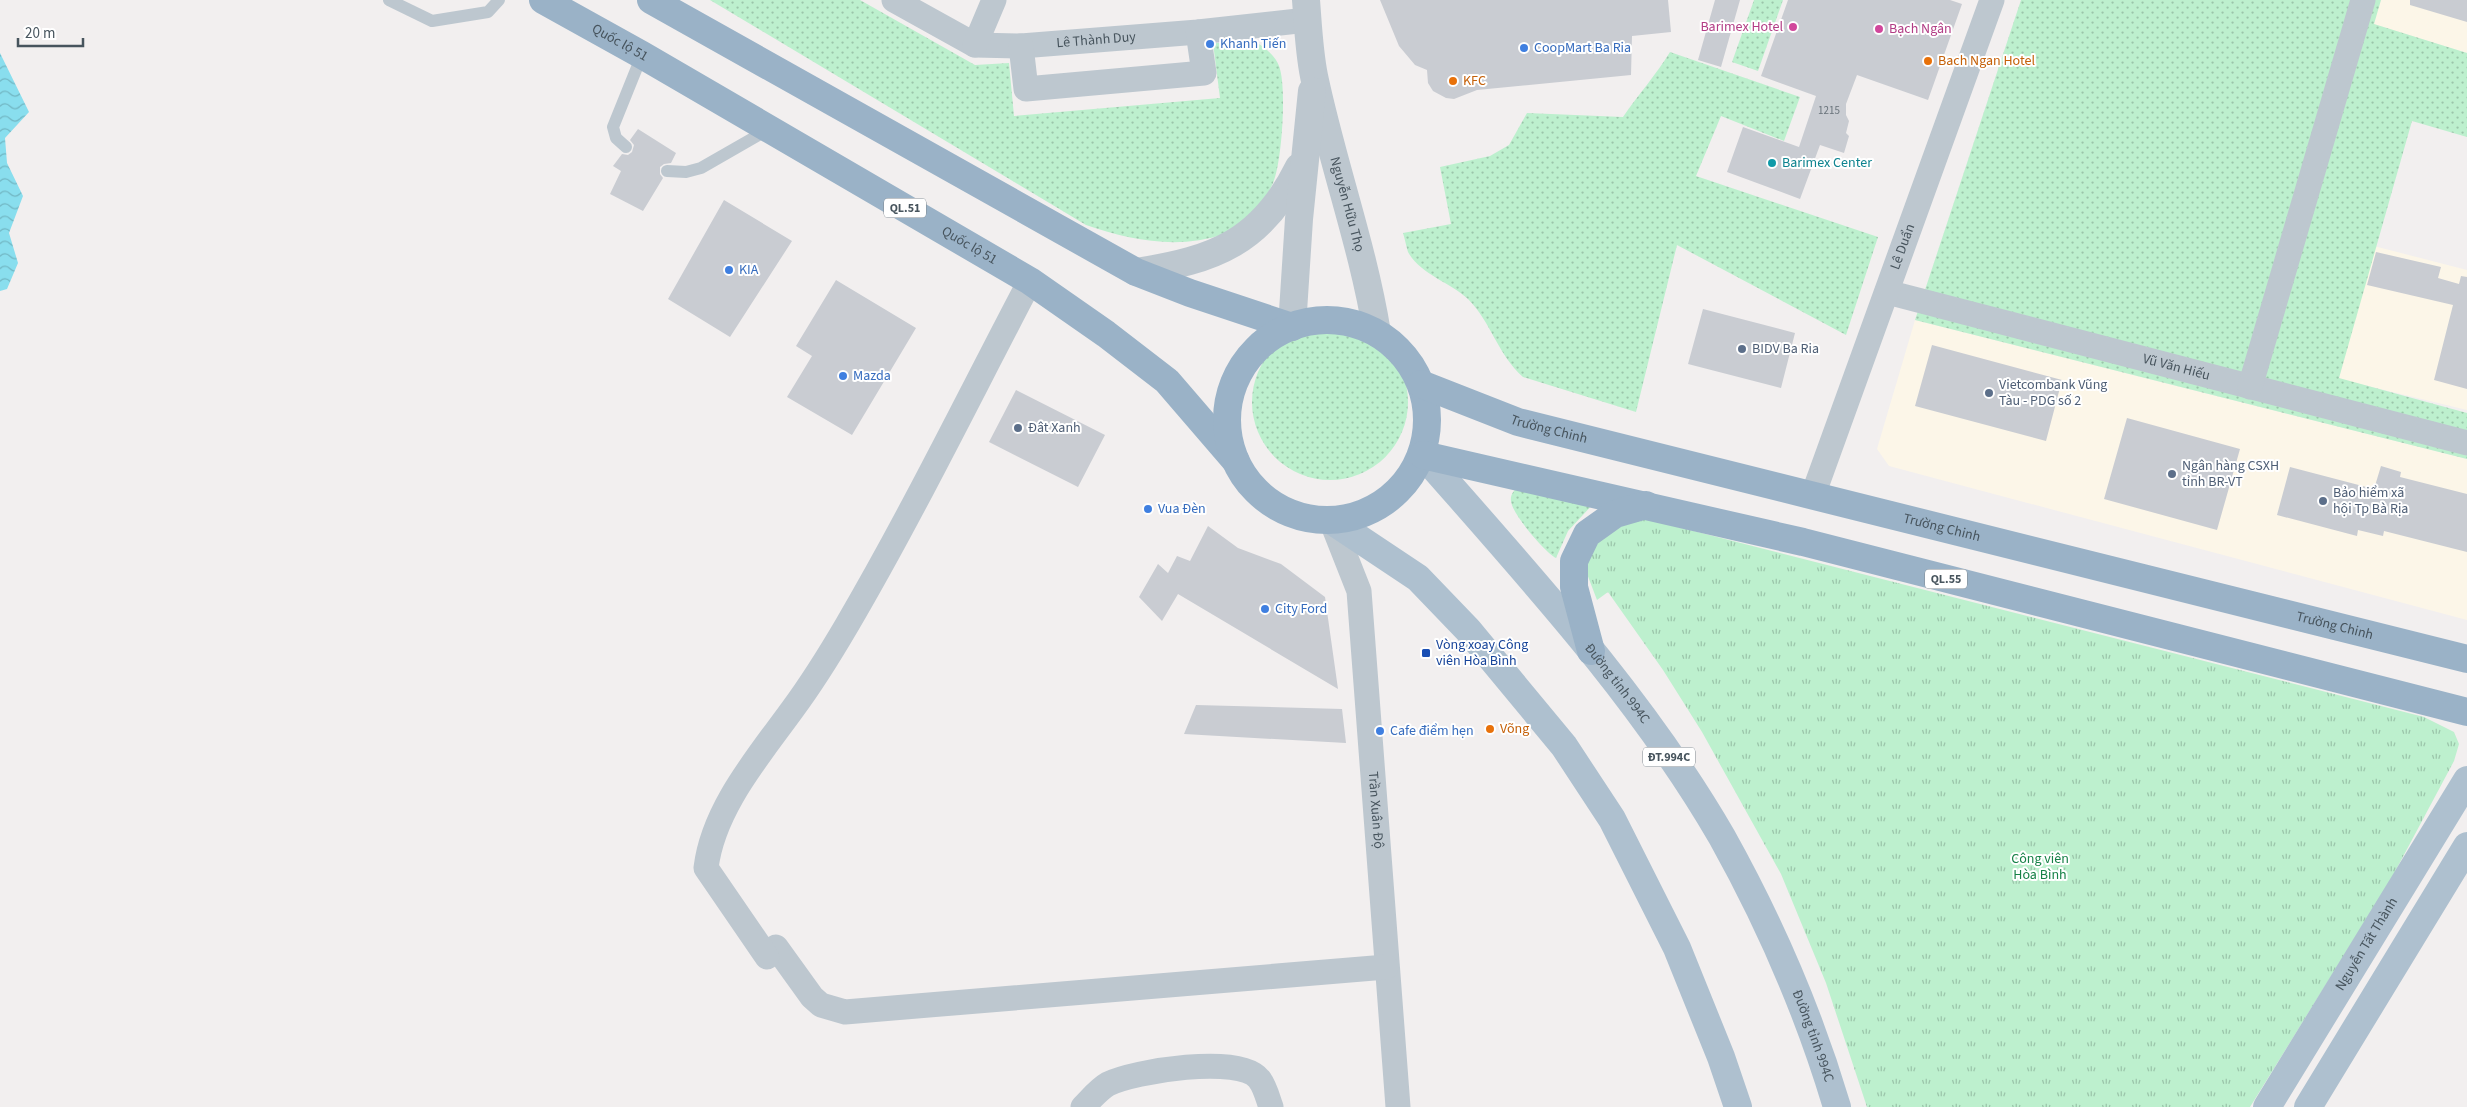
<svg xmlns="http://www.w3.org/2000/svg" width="2467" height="1107" font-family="'Source Sans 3',sans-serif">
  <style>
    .commercial { fill: #fcf6e8 }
    .grass { fill: url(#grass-dots) }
    .park { fill: url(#park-tufts) }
    .water { fill: url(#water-waves) }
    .building { fill: #c9ccd2 }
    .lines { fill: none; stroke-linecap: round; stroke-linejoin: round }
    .service { stroke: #bdc7cf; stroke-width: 12 }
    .minor { stroke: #bdc7cf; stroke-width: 25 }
    .tertiary { stroke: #bdc7cf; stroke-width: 28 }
    .primary { stroke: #aec0cf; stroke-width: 28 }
    .trunk { stroke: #9ab2c7; stroke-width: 28 }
    .hotel-dot { fill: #d1479c; stroke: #fff; stroke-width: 2 }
    .shop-dot { fill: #3f7fe0; stroke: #fff; stroke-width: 2 }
    .food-dot { fill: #e8710a; stroke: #fff; stroke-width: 2 }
    .culture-dot { fill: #0f9aa8; stroke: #fff; stroke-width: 2 }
    .service-dot { fill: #5c6f8a; stroke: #fff; stroke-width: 2 }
    .transit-dot { fill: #1a4fb4; stroke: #fff; stroke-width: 2 }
    .labels { text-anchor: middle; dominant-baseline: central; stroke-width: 4; stroke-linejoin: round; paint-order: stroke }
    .number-label { font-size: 11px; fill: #68727a }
    .shield { fill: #fff; stroke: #7e878e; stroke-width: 1 }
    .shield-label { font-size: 12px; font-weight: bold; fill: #47545d }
    .hotel-label { font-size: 14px; fill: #b23c85; stroke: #fff; text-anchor: end }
    .street-label { font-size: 14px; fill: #47545d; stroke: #fff }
    .shop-label { font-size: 14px; fill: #366cbe; stroke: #fff; text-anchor: start }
    .food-label { font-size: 14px; fill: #c56008; stroke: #fff; text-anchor: start }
    .culture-label { font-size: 14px; fill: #0d838f; stroke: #fff; text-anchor: start }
    .service-label { font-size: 14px; fill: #4e5e75; stroke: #fff; text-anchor: start }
    .transit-label { font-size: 14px; fill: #164399; stroke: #fff; text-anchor: start }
    .park-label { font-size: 14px; fill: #158146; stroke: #fff }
  </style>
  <defs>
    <pattern id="grass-dots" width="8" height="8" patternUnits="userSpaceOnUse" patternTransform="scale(1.25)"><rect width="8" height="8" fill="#bdf0ce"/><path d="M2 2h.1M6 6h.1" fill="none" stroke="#9bc5aa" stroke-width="1.8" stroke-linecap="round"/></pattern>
    <pattern id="park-tufts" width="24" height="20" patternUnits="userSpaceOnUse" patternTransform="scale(1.25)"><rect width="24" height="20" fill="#bdf0ce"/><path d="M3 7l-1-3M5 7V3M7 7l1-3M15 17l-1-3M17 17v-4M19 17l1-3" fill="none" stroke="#9bc5aa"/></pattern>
    <pattern id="water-waves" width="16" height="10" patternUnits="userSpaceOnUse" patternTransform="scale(1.25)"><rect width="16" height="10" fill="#89deee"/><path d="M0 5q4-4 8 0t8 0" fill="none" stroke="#72b7c4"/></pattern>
  </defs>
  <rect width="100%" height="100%" fill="#f2efef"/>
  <!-- commercial -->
  <path class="commercial" d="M2381,0H2467V53L2373,24Z
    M2370,245L2467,270V410L2339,379Z
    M1915,320L2467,459V620L1889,466L1877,449Z"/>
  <!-- grass -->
  <path class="grass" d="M710,0H860L975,65L1009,63L1014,116L1220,98L1213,43C1223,43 1247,39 1255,42C1263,45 1276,57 1279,66C1287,86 1282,163 1273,183C1265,201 1243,228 1224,234C1178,250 1130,240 1086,225Z
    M1754,0H1783L1758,71L1732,62Z
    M2021,0H2381L2374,24L2467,53V137L2412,121L2339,378L2467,413V459L1915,320Z
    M1670,52L1800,97L1784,141L1721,116L1696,176L1878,237L1846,335L1677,245L1636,412L1523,377C1498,355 1491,322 1468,299C1451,283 1420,274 1408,252C1406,246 1405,239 1403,233L1451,224L1440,167L1490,156L1509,145L1527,113L1623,117C1638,95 1656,75 1670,52Z
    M1252 402a78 78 0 1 1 156 0a78 78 0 1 1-156 0Z
    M1518,487L1595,502L1568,531L1556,558C1544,551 1512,514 1511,501C1510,495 1514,490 1518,487Z"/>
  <!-- park -->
  <path class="park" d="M1627,514L2424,717L2454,732L2459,744L2454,761L2390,881L2250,1107H1867L1826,983L1781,874L1702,732L1663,670L1608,592L1597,600L1584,566V550Z"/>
  <!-- water -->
  <path class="water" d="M0,53L29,112L5,138L7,163L23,196L9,233L18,263L7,289L0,291Z"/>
  <!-- building -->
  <path class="building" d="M1380,0H1668L1671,32L1632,36L1631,75L1477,90L1454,99L1446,98L1433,91L1428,83L1427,70L1415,65L1399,46Z
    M1715,0H1740L1721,67L1698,60Z
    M1788,0H1950L1962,4L1928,100L1857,75L1846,104V115L1849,121L1846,133L1849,136L1844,153L1820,145L1800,199L1727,172L1743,127L1799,147L1816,96L1761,76Z
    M2410,0H2467V22L2410,5Z
    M638,129L676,153L671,163L664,164L660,167V174L663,178L643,211L610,194L621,171L613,166L622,154L628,155L632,152L634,145L630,140Z
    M724,200L792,241L730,337L668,299Z
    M2376,252L2441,267L2438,278L2459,284L2461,276L2467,277V389L2434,380L2453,305L2367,285Z
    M836,280L916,328L852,435L787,397L812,356L796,346Z
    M1703,309L1795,333L1781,388L1688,364Z
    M1932,345L2062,380L2046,441L1915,406Z
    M1016,390L1105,435L1078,487L989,442Z
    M2127,418L2240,449L2217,530L2104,499Z
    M2381,466L2401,472L2400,477L2467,494V552L2384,531L2383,536L2358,530L2357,536L2277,515L2290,467L2374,489Z
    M1208,526L1238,548L1281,564L1325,597L1338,689L1178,594L1162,621L1139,597L1158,564L1168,573L1177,556L1190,561Z
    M1196,705L1342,709L1346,743L1184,734Z"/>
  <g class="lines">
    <!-- service -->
    <path class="service" d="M389,0L432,21L488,12L499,0
      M626,147L616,138L613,127L642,55
      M667,171L686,172L701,168L769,129"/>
    <!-- minor -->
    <g class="minor">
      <path id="s1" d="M894,0L975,45L1021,46L1198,32L1307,20"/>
      <path d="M975,45L994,0"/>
      <path d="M1021,46L1026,89L1204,73L1198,32"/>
      <path id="s2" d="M1887,292L2467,443"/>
      <path d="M2250,387L2363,0"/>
      <path id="s3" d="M1813,495L1992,0"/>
      <path id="s4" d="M1331,520L1359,591L1398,1107"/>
      <path d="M776,947L812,997L821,1005L845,1012L1386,967"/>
      <path d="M767,957L706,868C713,809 758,757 792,710C812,683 830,654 847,625C913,512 970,395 1030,281"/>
      <path d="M1083,1107C1090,1100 1099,1089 1108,1084C1134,1071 1240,1054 1259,1079C1265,1086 1268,1099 1271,1107"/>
    </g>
    <!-- tertiary -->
    <g class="tertiary">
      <path id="s5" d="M1306,0C1308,25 1309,51 1314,76C1332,162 1363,246 1377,333"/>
      <path d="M1136,272C1215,260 1262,242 1299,167"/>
      <path d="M1292,327L1299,219L1312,91"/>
    </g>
    <!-- primary -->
    <g class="primary">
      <path id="s6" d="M1423,455C1529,576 1641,697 1722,837C1770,923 1809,1013 1837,1107"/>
      <path d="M1331,520L1418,578L1468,630L1564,746L1612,819L1677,948L1721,1057L1738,1107"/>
      <path id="s7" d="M2267,1107L2467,780"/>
      <path d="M2308,1107L2467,846"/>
    </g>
    <!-- trunk -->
    <g class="trunk">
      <path id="s8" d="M543,0L642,55L1030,281L1106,334L1167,381L1235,460"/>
      <path d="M651,0L1136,272L1190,293L1292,327"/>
      <circle cx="1327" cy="420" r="100"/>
      <path id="s9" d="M1421,384L1518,422L2467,659"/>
      <path d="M1423,455L1803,542L2467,712"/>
      <path d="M1591,651L1574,587V561L1587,534L1615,514L1646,505"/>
    </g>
  </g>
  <!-- markers -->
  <g class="hotel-dot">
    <circle cx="1793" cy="27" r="5"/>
    <circle cx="1879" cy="29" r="5"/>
  </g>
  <g class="shop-dot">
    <circle cx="1210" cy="44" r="5"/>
    <circle cx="1524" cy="48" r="5"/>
    <circle cx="729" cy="270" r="5"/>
    <circle cx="843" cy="376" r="5"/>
    <circle cx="1148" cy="509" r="5"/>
    <circle cx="1265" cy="609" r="5"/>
    <circle cx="1380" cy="731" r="5"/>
  </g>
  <g class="food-dot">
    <circle cx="1928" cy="61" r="5"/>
    <circle cx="1453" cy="81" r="5"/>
    <circle cx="1490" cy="729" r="5"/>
  </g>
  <circle class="culture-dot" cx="1772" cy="163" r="5"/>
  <g class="service-dot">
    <circle cx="1742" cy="349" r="5"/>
    <circle cx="1989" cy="393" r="5"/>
    <circle cx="1018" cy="428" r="5"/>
    <circle cx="2172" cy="474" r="5"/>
    <circle cx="2323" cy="501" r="5"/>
  </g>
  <rect class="transit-dot" x="1421" y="648" width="10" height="10" rx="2.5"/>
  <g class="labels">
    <!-- number labels -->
    <g class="number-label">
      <text x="1829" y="110">1215</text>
    </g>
    <!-- shield labels -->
    <g class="shield">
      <rect x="884" y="198.5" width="42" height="19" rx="4"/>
      <rect x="1925" y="569.5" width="42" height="19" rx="4"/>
      <rect x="1643" y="747.5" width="52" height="19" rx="4"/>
    </g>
    <g class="shield-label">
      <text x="905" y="208">QL.51</text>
      <text x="1946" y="579">QL.55</text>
      <text x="1669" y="757">ĐT.994C</text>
    </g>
    <!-- hotel labels -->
    <g class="hotel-label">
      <text x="1783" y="27">Barimex Hotel</text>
      <text x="1889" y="29" text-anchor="start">Bạch Ngân</text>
    </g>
    <!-- street labels -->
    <g class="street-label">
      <text stroke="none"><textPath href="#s1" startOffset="214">Lê Thành Duy</textPath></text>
      <text stroke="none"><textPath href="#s8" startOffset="88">Quốc lộ 51</textPath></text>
      <text stroke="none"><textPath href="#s5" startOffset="209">Nguyễn Hữu Thọ</textPath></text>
      <text stroke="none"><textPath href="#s8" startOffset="492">Quốc lộ 51</textPath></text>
      <text stroke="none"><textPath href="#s3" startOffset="264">Lê Duẩn</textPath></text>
      <text stroke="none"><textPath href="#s2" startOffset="299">Vũ Văn Hiếu</textPath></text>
      <text stroke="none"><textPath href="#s9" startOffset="136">Trường Chinh</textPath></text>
      <text stroke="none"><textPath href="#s9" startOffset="541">Trường Chinh</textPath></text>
      <text stroke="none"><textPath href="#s9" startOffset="946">Trường Chinh</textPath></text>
      <text stroke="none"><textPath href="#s6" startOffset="300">Đường tỉnh 994C</textPath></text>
      <text stroke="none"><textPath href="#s4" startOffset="296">Trần Xuân Độ</textPath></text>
      <text stroke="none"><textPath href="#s7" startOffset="191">Nguyễn Tất Thành</textPath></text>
      <text stroke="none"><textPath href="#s6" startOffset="705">Đường tỉnh 994C</textPath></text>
    </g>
    <!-- shop labels -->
    <g class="shop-label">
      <text x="1220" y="44">Khanh Tiến</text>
      <text x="1534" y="48">CoopMart Ba Ria</text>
      <text x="739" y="270">KIA</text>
      <text x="853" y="376">Mazda</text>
      <text x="1158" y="509">Vua Đèn</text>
      <text x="1275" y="609">City Ford</text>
      <text x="1390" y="731">Cafe điểm hẹn</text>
    </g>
    <!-- food labels -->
    <g class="food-label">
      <text x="1938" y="61">Bach Ngan Hotel</text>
      <text x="1463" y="81">KFC</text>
      <text x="1500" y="729">Võng</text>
    </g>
    <!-- culture labels -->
    <g class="culture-label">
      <text x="1782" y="163">Barimex Center</text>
    </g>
    <!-- service labels -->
    <g class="service-label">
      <text x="1752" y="349">BIDV Ba Ria</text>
      <text x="1999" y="385">Vietcombank Vũng<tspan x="1999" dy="16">Tàu - PDG số 2</tspan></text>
      <text x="1028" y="428">Đât Xanh</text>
      <text x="2182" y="466">Ngân hàng CSXH<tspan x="2182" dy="16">tỉnh BR-VT</tspan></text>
      <text x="2333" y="493">Bảo hiểm xã<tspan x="2333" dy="16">hội Tp Bà Rịa</tspan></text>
    </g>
    <!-- transit labels -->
    <g class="transit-label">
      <text x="1436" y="645">Vòng xoay Công<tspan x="1436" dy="16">viên Hòa Bình</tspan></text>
    </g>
    <!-- park labels -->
    <g class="park-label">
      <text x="2040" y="859">Công viên<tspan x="2040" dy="16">Hòa Bình</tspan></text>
    </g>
  </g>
  <!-- scale -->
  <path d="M18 38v8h65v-8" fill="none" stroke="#47545d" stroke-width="2.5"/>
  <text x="25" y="38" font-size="15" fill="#47545d" stroke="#ffffff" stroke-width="4" paint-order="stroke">20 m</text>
</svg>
